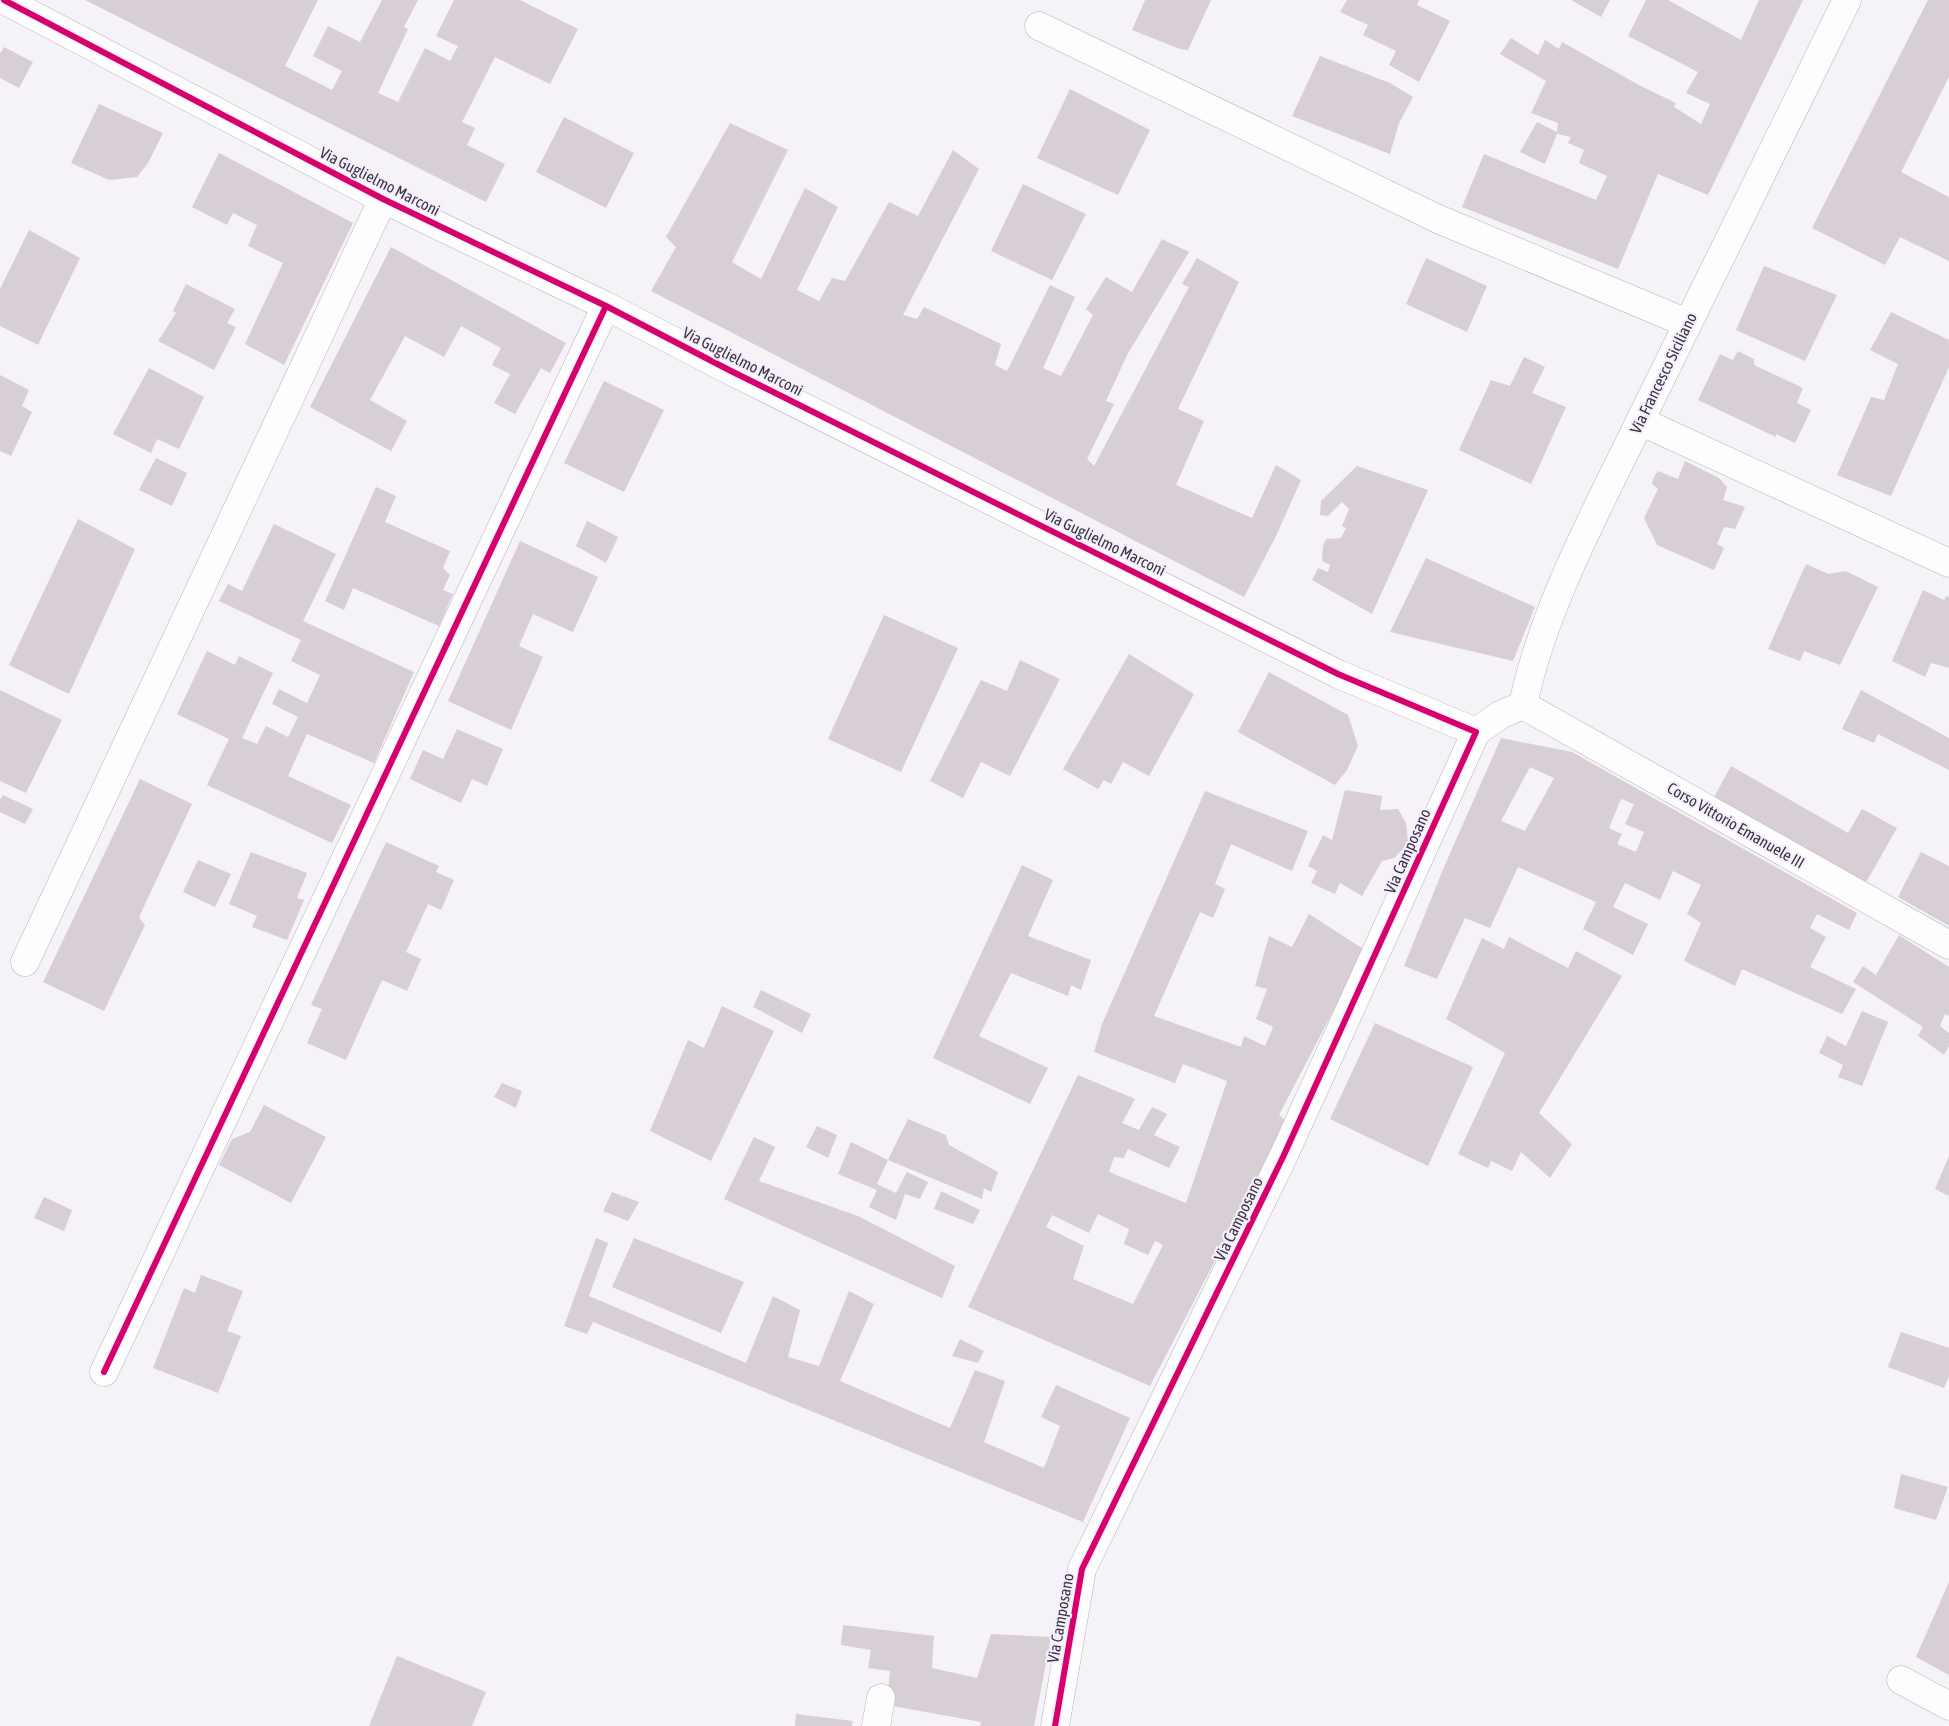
<svg xmlns="http://www.w3.org/2000/svg" width="1949" height="1726" font-family="'Asap Condensed',sans-serif">
  <style>
    .building { fill: #d7cfd5; fill-rule: evenodd }
    .lines { fill: none; stroke-linecap: round; stroke-linejoin: round }
    .minor-casing { stroke: #b6b2ba; stroke-width: 29 }
    .minor { stroke: #fefdfe; stroke-width: 28 }
    .cycleway-casing { stroke: #f5eefc; stroke-width: 9 }
    .cycleway { stroke: #d6006c; stroke-width: 6 }
    .labels { text-anchor: middle; dominant-baseline: central; stroke-width: 4.5; stroke-linejoin: round; paint-order: stroke }
    .street-label { font-size: 16px; fill: #3a3340; stroke: #f5eefc }
  </style>
  <rect width="100%" height="100%" fill="#f5f2f8"/>
  <!-- building -->
  <path class="building" d="M85,0H318L285,66L332,90L342,71L313,56L328,26L360,42L382,0H418L404,27L408,29L378,93L398,102L425,48L450,61L458,46L436,36L454,0H520L578,29L550,84L495,57L462,122L475,128L467,145L505,164L486,202Z
    M1145,0H1211L1188,50L1180,49L1132,30Z
    M1347,0H1419L1417,5L1450,21L1419,82L1389,65L1396,51L1363,35L1368,25L1340,12Z
    M1571,0H1610L1601,17Z
    M1646,0H1668L1741,40L1759,0H1803L1708,195L1658,174L1618,269L1462,207L1484,154L1596,200L1607,176L1579,163L1584,150L1568,143L1571,137L1557,134L1545,164L1520,152L1537,122L1557,132L1558,123L1531,113L1546,81L1500,54L1511,38L1538,55L1545,40L1559,49L1562,42L1639,85L1676,103L1674,107L1701,124L1710,104L1686,93L1698,72L1628,36Z
    M1928,0H1949V77L1901,172L1949,197V261L1900,237L1885,265L1812,228Z
    M4,47L33,62L19,88L0,78V54Z
    M1320,56L1390,83L1413,97L1399,123L1390,154L1292,116Z
    M1070,89L1150,130L1118,195L1037,158Z
    M99,104L163,133L148,163L137,177L109,180L71,163Z
    M564,117L634,153L606,208L536,172Z
    M730,123L788,150L732,262L761,279L805,188L838,207L797,290L819,301L832,278L845,281L889,202L918,216L953,150L979,169L903,315L917,319L924,307L1001,344L995,365L1007,371L1050,285L1075,297L1043,368L1061,376L1093,315L1086,309L1106,277L1132,292L1162,239L1189,252L1127,355L1106,401L1114,404L1087,459L1094,466L1189,287L1182,284L1197,258L1239,282L1178,409L1204,421L1176,485L1252,518L1276,465L1301,480L1276,536L1244,597L651,291L676,247L666,237Z
    M219,153L353,223L284,365L245,344L283,263L248,246L257,225L233,213L227,225L192,207Z
    M1023,184L1086,214L1052,280L991,251Z
    M29,230L80,258L38,345L0,326V289Z
    M391,247L566,343L550,373L541,368L515,414L494,403L510,374L492,365L501,348L461,326L444,357L405,336L370,400L407,421L391,451L310,407Z
    M1426,258L1487,286L1467,332L1406,304Z
    M1764,266L1837,295L1805,361L1736,330Z
    M186,284L235,309L227,323L236,327L214,370L158,341L176,313L173,311Z
    M1891,312L1949,340V367L1891,496L1837,475L1871,397L1884,400L1898,364L1870,350Z
    M1738,351L1754,359V365L1803,388L1797,403L1811,410L1795,443L1776,434V437L1698,400L1720,354L1733,360Z
    M1524,357L1545,367L1532,393L1566,407L1531,484L1459,450L1491,380L1510,386Z
    M149,368L204,397L179,449L157,439L151,453L113,434Z
    M0,375L29,390L22,406L32,412L11,456L0,451Z
    M604,381L664,410L624,492L564,463Z
    M156,458L187,473L172,506L139,490Z
    M1685,461L1719,478L1727,487L1723,500L1745,507L1735,529L1724,527L1717,544L1724,548L1714,570L1657,545L1644,518L1658,489L1652,484L1654,477L1658,471L1678,479Z
    M1357,466L1428,490L1372,614L1312,580L1318,568L1328,572L1330,565L1322,561L1323,546L1326,539L1341,538L1346,528L1342,526L1349,509L1342,502L1328,516L1320,515L1321,501Z
    M376,487L396,496L385,522L450,551L443,568L450,575L443,590L453,594L439,626L353,588L344,610L325,601Z
    M78,519L135,549L69,694L9,665Z
    M587,521L618,537L606,563L576,546Z
    M274,524L336,554L303,621L414,672L374,763L307,734L288,776L351,805L332,843L207,785L229,739L177,714L207,651L235,665L239,656L273,673L242,738L257,744L266,726L288,737L298,717L272,704L279,689L307,703L320,675L291,661L301,640L219,601L228,584L242,591Z
    M520,541L598,577L573,632L533,614L519,646L543,657L511,730L448,701Z
    M1426,558L1535,607L1513,661L1390,632Z
    M1806,564L1828,574L1846,571L1878,587L1840,665L1804,651L1800,661L1768,649Z
    M1923,590L1944,600L1946,596L1949,597V668L1931,663L1925,677L1892,661Z
    M884,615L958,648L901,772L828,739Z
    M1129,654L1194,694L1149,776L1123,762L1111,784L1104,780L1098,789L1063,769Z
    M1020,660L1060,679L1010,776L981,762L963,798L930,781L981,680L1007,691Z
    M1269,672L1348,715L1358,746L1347,770L1335,785L1238,732Z
    M0,690L62,720L26,793L0,781Z
    M1861,690L1949,738V770L1878,734L1874,743L1842,729Z
    M457,729L503,749L487,786L472,779L461,803L410,779L423,750L443,759Z
    M1501,738L1572,752L1857,913L1849,930L1817,914L1810,928L1826,937L1810,967L1856,989L1842,1014L1742,969L1735,986L1684,961L1701,923L1687,914L1701,885L1673,871L1660,900L1625,883L1613,907L1648,924L1633,955L1583,929L1596,902L1518,867L1490,928L1465,918L1437,979L1404,966L1444,867ZM1530,767L1554,778L1525,831L1501,821ZM1621,799L1634,804L1625,824L1644,832L1636,852L1617,844L1622,834L1609,828Z
    M1731,766L1848,833L1862,809L1897,828L1864,886L1713,799Z
    M140,779L192,804L139,917L145,925L104,1011L43,982Z
    M1345,790L1382,796L1380,810L1398,809L1406,823L1408,841L1404,848L1394,858L1382,861L1362,896L1340,883L1335,894L1311,883L1317,871L1308,866L1323,835L1332,840Z
    M1205,791L1308,831L1292,871L1231,844L1215,884L1225,889L1213,918L1200,912L1154,1016L1241,1047L1244,1036L1265,1046L1273,1027L1256,1019L1267,989L1255,986L1269,936L1292,947L1309,914L1365,950L1279,1115L1287,1122L1150,1386L968,1307L1078,1075L1135,1099L1122,1123L1139,1130L1152,1107L1167,1114L1154,1135L1180,1147L1169,1168L1128,1149L1124,1158L1114,1157L1109,1172L1186,1203L1227,1081L1183,1064L1175,1083L1094,1052L1102,1024ZM1098,1214L1129,1229L1124,1244L1148,1255L1155,1241L1163,1245L1133,1304L1073,1279L1084,1246L1046,1227L1052,1215L1089,1233Z
    M3,795L33,809L25,824L0,812V800Z
    M386,842L439,866L436,872L454,880L441,910L428,904L406,952L421,959L407,991L382,980L346,1060L307,1043L322,1009L311,1005Z
    M251,852L307,873L297,898L304,900L287,940L252,927L257,916L229,904Z
    M1921,852L1949,866V926L1898,897Z
    M198,860L231,874L215,907L183,892Z
    M1022,865L1053,880L1028,936L1091,960L1081,990L1071,985L1068,996L1011,973L979,1036L1048,1068L1030,1104L933,1058Z
    M1899,935L1949,967V1016L1945,1014L1940,1026L1949,1033V1046L1944,1055L1918,1036L1923,1027L1853,982L1863,966L1876,975Z
    M1509,937L1568,968L1576,951L1622,976L1539,1113L1572,1144L1550,1178L1521,1152L1512,1171L1491,1161L1488,1168L1458,1154L1505,1053L1446,1019L1482,938L1504,949Z
    M761,990L811,1014L802,1033L753,1007Z
    M722,1006L774,1031L711,1161L650,1131L688,1040L704,1048Z
    M1862,1011L1888,1022L1862,1086L1838,1077L1843,1065L1819,1053L1827,1036L1846,1046Z
    M1375,1023L1473,1067L1428,1166L1330,1119Z
    M502,1083L522,1091L516,1108L494,1097Z
    M264,1105L326,1137L291,1203L219,1165L232,1139L250,1132Z
    M908,1119L946,1135L949,1145L998,1172L991,1192L984,1188L982,1199L888,1160L877,1184L896,1193L907,1172L928,1182L920,1199L905,1194L896,1220L869,1207L877,1190L838,1174L851,1142L888,1160Z
    M817,1126L837,1135L828,1158L806,1147Z
    M754,1137L775,1147L759,1181L858,1216L955,1266L942,1298L724,1199Z
    M1949,1156V1196L1935,1189Z
    M941,1191L980,1210L973,1224L934,1209Z
    M612,1192L639,1202L628,1221L603,1211Z
    M44,1197L72,1210L64,1231L34,1218Z
    M596,1238L608,1243L589,1296L746,1363L773,1296L800,1310L788,1357L819,1366L849,1291L874,1304L840,1381L950,1428L975,1370L1005,1381L984,1442L1044,1468L1060,1426L1041,1417L1056,1385L1130,1418L1083,1522L593,1322L587,1334L564,1326Z
    M634,1238L744,1282L721,1333L612,1287Z
    M201,1275L243,1291L227,1331L241,1336L218,1393L153,1368L184,1288L195,1293Z
    M1901,1332L1949,1348V1376L1944,1388L1888,1367Z
    M960,1339L984,1351L978,1363L952,1356Z
    M1901,1474L1948,1487L1936,1520L1894,1508Z
    M1949,1582V1675L1916,1657Z
    M843,1625L934,1636L932,1668L977,1678L991,1634L1051,1637L1034,1726H980L981,1722L887,1705L890,1671L868,1668L871,1650L841,1645Z
    M397,1656L486,1692L472,1726H369Z
    M796,1714L853,1721L852,1726H795Z"/>
  <g class="lines">
    <defs>
      <path id="minor" d="M4,0L383,199L606,306L729,370L1338,674L1476,732
        M1039,26L1438,219L1687,323
        M1640,421L1949,563
        M1523,705L1949,945
        M1476,732L1500,715L1523,705C1543,608 1597,510 1640,421C1708,280 1778,140 1847,0
        M25,962L383,199
        M104,1372L606,306
        M1901,1680L1949,1706
        M876,1726L881,1698
        M1055,1726L1082,1569L1283,1157L1476,732"/>
    </defs>
    <!-- minor casing -->
    <use href="#minor" class="minor-casing"/>
    <!-- minor -->
    <use href="#minor" class="minor"/>
    <defs>
      <path id="cycleway" d="M4,0L383,199L606,306L729,370L1338,674L1476,732L1283,1157L1082,1569L1055,1726
        M104,1372L606,306"/>
    </defs>
    <!-- cycleway casing -->
    <use href="#cycleway" class="cycleway-casing"/>
    <!-- cycleway -->
    <use href="#cycleway" class="cycleway"/>
  </g>
  <g class="labels">
    <!-- street labels -->
    <g class="street-label">
      <text transform="translate(380 181) rotate(27)">Via Guglielmo Marconi</text>
      <text transform="translate(743 361) rotate(27)">Via Guglielmo Marconi</text>
      <text transform="translate(1663 373) rotate(-64)">Via Francesco Siciliano</text>
      <text transform="translate(1105 542) rotate(26)">Via Guglielmo Marconi</text>
      <text transform="translate(1736 825) rotate(30)">Corso Vittorio Emanuele III</text>
      <text transform="translate(1407 851) rotate(-66)">Via Camposano</text>
      <text transform="translate(1238 1219) rotate(-64)">Via Camposano</text>
      <text transform="translate(1060 1618) rotate(-80)">Via Camposano</text>
    </g>
  </g>
</svg>
